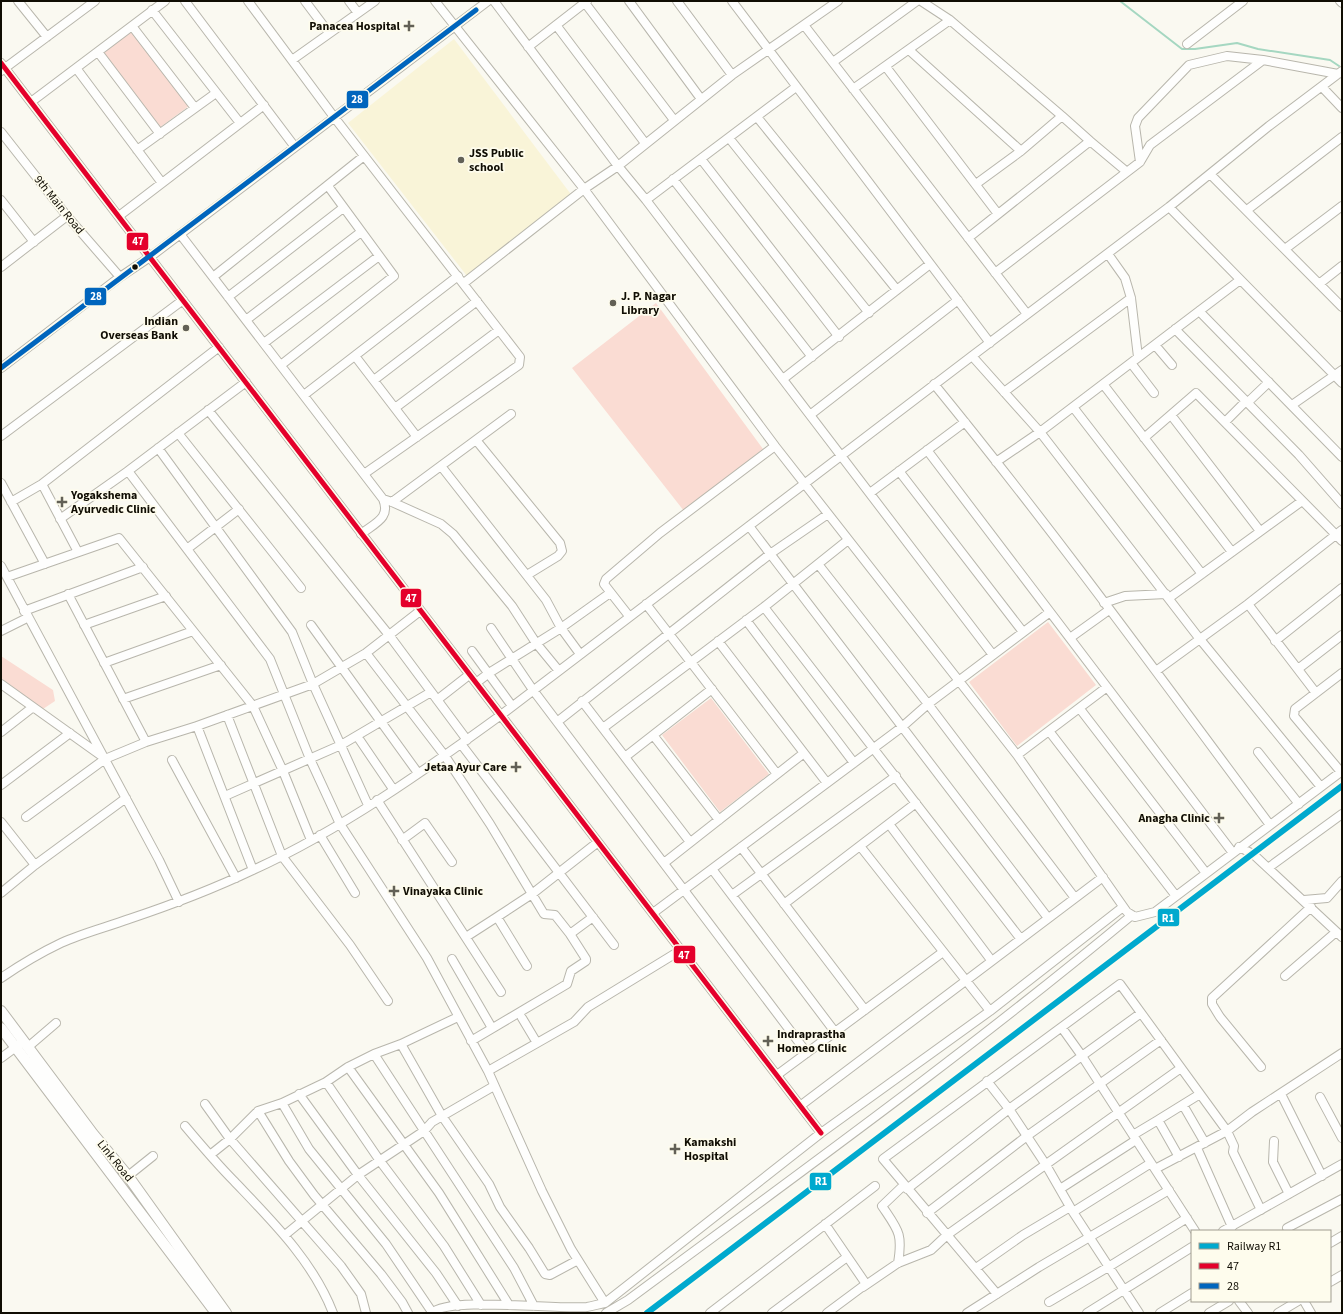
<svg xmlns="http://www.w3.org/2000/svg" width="1343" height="1314" font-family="'Source Sans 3',sans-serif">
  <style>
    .built { fill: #f9f4d8 }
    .green { fill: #fadcd3 }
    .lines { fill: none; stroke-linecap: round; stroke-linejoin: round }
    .stream { stroke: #a5d7c1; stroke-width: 2 }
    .minor-casing { stroke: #b8b6ac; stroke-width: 10 }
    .major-casing { stroke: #b8b6ac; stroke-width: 12 }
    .minor { stroke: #fefefd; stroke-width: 8 }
    .major { stroke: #fefefd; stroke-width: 10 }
    .bus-1-casing { stroke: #fefced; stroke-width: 8 }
    .bus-2-casing { stroke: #fefced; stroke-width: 8 }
    .bus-1 { stroke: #e4002b; stroke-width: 5 }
    .bus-2 { stroke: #0065bd; stroke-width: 5 }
    .rail-1-casing { stroke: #fefced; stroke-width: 9 }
    .rail-1 { stroke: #00a9ce; stroke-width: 6 }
    .poi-dot { fill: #626056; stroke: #fefced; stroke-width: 1.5 }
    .bus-dot { fill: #100d03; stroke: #fefced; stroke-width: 1.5 }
    .labels { text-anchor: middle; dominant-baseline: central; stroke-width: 3.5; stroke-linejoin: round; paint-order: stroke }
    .poi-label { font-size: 12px; font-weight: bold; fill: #100d03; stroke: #fefced; text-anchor: start }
    .street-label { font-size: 12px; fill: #100d03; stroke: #fefced }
    .line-badge { stroke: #fefced; stroke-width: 1.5 }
    .badge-label { font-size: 11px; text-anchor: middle; font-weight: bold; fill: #fff }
  </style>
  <rect width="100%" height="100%" fill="#faf9f1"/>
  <!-- built -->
  <path class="built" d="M454,39L573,197L467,276L348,123Z"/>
  <!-- green -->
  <path class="green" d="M132,31L189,106L159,128L103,53Z
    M656,303L763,449L684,511L572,368Z
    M1048,622L1096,685L1017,746L969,682Z
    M1,656L53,690L55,701L43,709L1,678Z
    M711,698L769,774L720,812L662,735Z"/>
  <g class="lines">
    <!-- stream -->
    <path class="stream" d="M1120,1L1182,49H1195L1237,43L1258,49L1330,60L1339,66"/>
    <defs>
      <path id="minor" d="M18,1L47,37
        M185,1L295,147
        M248,1L334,117L520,357L519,365L364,474
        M305,1L329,33
        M349,1L358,13
        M435,1L584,189L775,446L1017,755L1127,912L1135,917L1155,912L1342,771
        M494,1L618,166L646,200L993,655
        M629,1L701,99
        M677,1L732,75
        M732,1L990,343
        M921,1L950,20L1062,116
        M1340,1L1342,3
        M585,3L674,120
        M152,10L240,123
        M556,25L645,143
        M804,25L1027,314
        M132,26L195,108
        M1187,44L1243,1
        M528,47L587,1
        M909,50L1021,151
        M98,52L160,134
        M292,60L375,1
        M833,62L917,1
        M1,63L821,1133
        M886,67L998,214
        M76,68L162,183
        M1,71L95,1
        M1322,87L1342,108
        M853,89L950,20
        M31,102L165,1
        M757,117L897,290
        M1,132L67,216L120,277
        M729,138L869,313
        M137,150L216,93
        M701,159L839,337
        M1140,162L1135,126L1138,118L1189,65L1227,56L1263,60
        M1211,175L1342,307
        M673,179L812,357
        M976,184L1021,151L1062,116L1090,141
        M1,200L34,242
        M646,200L796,87
        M1169,207L1342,383
        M1247,210L1342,137
        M119,216L264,105
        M180,234L383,499L392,502L441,524L453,534L512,606L536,643L559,671
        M968,238L1090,141L1127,172
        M1285,249L1342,206
        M1108,254L1125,278L1131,298L1138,357
        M1,267L67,216
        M995,273L1140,162L1150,145L1263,60L1338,74
        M213,277L364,156
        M464,283L584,189L618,166L732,75L838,1
        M1319,284L1342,266
        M228,297L343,208
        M1199,311L1342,457
        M246,320L361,232
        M1175,329L1299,455L1342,504
        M264,343L379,256
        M1155,345L1172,365
        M355,356L417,437
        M972,356L1040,432L1199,638L1321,787
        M1131,363L1154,393
        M281,365L394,276L328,186
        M1,368L120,277L150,257L488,1
        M783,379L930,264
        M374,380L477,301
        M934,384C1051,527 1160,677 1270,825
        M1103,384L1232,552
        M1004,392L1131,298
        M304,395L458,276
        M1247,403L1269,382
        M1292,405L1342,370
        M1073,407L1202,574
        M395,408L499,330
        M208,410L389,635L467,740
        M810,415L958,300
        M1171,415L1260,531
        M1225,422L1246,401
        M178,433L301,588
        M1,436L183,300
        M1144,438L1196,393L1342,541
        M476,440L560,543L562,551L558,556L527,575
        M158,448L292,632L313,684L368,805
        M927,450L1233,853
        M996,462L1040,432L1240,280
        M441,466L546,600L561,628L580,654
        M128,471L270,659L310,759L340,824L427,958L488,1071L542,1191L571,1249L605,1303
        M899,471L1023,632
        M1,483L45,564
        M42,484L78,552
        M870,493L965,422
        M11,502L42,484L219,347
        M392,502L511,414
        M60,519L128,471L246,382
        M749,526L1048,918
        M361,534C375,523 391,518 383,499
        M187,549L239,509
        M818,564L928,704L1075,898
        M1,566L159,860L179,902
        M7,577L119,538L253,706L283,771L311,840
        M68,594L146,742
        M1169,598L1302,501
        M1104,603L1125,596L1166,594
        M646,604L777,774
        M1248,604L1316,693
        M764,607L1020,938
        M24,611L143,567
        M629,616L604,584L606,579L660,533L775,446
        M746,620L854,763
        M84,625L166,596
        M311,625L418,773
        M491,628L533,690L807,1053
        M1,631L27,618
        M1070,638L1109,610
        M718,641L827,783
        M1275,641L1342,588
        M472,651L512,706
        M366,653L445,756L490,824L544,914L555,915L570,934L586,959V961L571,971L567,984L471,1041
        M104,663L193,631
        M1298,669L1342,635
        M1156,671L1248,604L1342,530
        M476,683L489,673L561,628L610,593
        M1,684L103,757
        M123,699L221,665
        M437,700L469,675
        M582,701L690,842
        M1080,709L1206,873
        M227,715L282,856L350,945L388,1001
        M557,722L770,554L828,514
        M197,726L253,870
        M603,728L764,607L848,540
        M1049,731L1176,896
        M1,732L33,707
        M653,735L719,820
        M357,736L393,789
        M461,744L614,945
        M1258,752L1299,804
        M1017,755L1107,687
        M625,757L712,689
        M172,760L236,878
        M1341,772L1294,716L1295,709L1342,673
        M1,785L70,733
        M225,796L341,745L431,692
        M377,800L501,992
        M26,817L105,759L146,742L197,726L313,684L366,653L420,611
        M1,822L35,865
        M889,824L991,960
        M320,835L355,893
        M402,840L425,823L452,862
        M860,846L990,1011
        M741,847L865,1010
        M1239,847L1253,854L1342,937
        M664,863L804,753
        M1268,868L1342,814
        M712,869L835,1032
        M1,893L35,865L126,798
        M732,895L896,776
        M1304,900L1327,898L1342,881
        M784,904L916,803
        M653,913L902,727L928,704L1050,612
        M570,934L593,917
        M466,937L497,917
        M452,959L492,1028
        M527,966L497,917L532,894L598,842
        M1285,976L1336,932
        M1,978C20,965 40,953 61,943C83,933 107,927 129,919C171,905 213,889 253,870C339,831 424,771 501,715L972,356L1169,207L1269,126L1342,71
        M522,1018L537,1043
        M1062,1028L1082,1056L1195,1231
        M401,1044L458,1017
        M28,1047L56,1023
        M374,1054L514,1268L534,1306
        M1,1058L20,1044
        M348,1067L439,1193L509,1305
        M1261,1067L1220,1017L1212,1004V998L1311,907
        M488,1071L574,1022L588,1007L681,950
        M777,1075L943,952
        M987,1081L1009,1109L1046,1165L1073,1212L1139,1313
        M326,1082L380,1161L444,1246L481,1305
        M299,1094L358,1175L436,1273L458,1306
        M1281,1094L1322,1176
        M1320,1097L1342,1138
        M282,1103L309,1149L386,1244L432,1312L435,1313
        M205,1104L230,1139L341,1266L361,1294L366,1313
        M1183,1105L1205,1143
        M800,1106L1103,877
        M258,1111L289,1161L314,1195L381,1274L402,1302L408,1313
        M1158,1120L1200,1094
        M185,1126C201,1145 217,1164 234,1181C272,1221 313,1261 333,1313
        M1133,1135L1158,1120L1179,1157
        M1274,1141L1273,1162L1289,1194
        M1197,1148L1232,1227
        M210,1155L230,1139L258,1111L282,1103L326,1082L348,1067L374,1054L401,1044L442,1116L489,1184L500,1207L529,1248L545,1274L550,1275L578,1260
        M1155,1169L1227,1131L1252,1112L1342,1053
        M128,1176L153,1156
        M907,1189L1009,1109L1141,1013
        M1060,1189L1136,1140
        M1073,1212L1151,1163
        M927,1213L1027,1136L1161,1040
        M825,1224L866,1284L827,1313
        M1287,1228L1342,1199
        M1223,1231L1342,1164
        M285,1235L358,1175L424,1131L432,1122L494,1086
        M1330,1243L1342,1236
        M898,1263C903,1233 898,1230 882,1206L904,1185
        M976,1268L1023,1235L1070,1207
        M1330,1282L1342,1275
        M863,1287L898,1263L931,1250L947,1235L1181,1068
        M997,1294L883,1159L1120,984L1227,1131L1234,1146L1233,1152L1261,1210
        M1239,1301L1248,1313
        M1304,1301L1311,1313
        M1049,1302L1110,1266L1187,1218
        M432,1313C449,1296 558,1310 587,1307C593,1306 599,1304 605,1303L821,1133L990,1011L1123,907
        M606,1313L628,1300C798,1174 970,1050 1132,915
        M710,1313L875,1186
        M772,1313L847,1257
        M967,1313L1039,1267L1169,1190
        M1087,1313L1192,1247
        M1160,1313L1192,1293
        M1209,1313L1229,1301
        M1278,1313L1298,1301"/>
      <path id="major" d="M1,1011L93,1134L128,1176L226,1313
        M1,1028L216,1313"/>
    </defs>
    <!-- minor casing -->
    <use href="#minor" class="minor-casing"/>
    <!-- major casing -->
    <use href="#major" class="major-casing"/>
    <!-- minor -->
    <use href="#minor" class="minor"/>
    <!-- major -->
    <use href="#major" class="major"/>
    <defs>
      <path id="bus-1" d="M1,63L821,1133"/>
      <path id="bus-2" d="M1,368L476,10"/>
    </defs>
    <!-- bus-1 casing -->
    <use href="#bus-1" class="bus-1-casing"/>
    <!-- bus-2 casing -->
    <use href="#bus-2" class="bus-2-casing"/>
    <!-- bus-1 -->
    <use href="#bus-1" class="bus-1"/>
    <!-- bus-2 -->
    <use href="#bus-2" class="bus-2"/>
    <defs>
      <path id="rail-1" d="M647,1313L1342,786"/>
    </defs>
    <!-- rail-1 casing -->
    <use href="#rail-1" class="rail-1-casing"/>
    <!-- rail-1 -->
    <use href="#rail-1" class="rail-1"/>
  </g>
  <!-- markers -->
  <g class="poi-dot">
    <path d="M407 20h4v4h4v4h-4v4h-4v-4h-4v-4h4z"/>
    <circle cx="461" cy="160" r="4"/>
    <circle cx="613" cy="303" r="4"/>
    <circle cx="186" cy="328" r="4"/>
    <path d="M60 496h4v4h4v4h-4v4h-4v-4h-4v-4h4z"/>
    <path d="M514 761h4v4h4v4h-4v4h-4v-4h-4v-4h4z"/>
    <path d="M1217 812h4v4h4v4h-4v4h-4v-4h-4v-4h4z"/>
    <path d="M392 885h4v4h4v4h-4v4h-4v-4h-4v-4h4z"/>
    <path d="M766 1035h4v4h4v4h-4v4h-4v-4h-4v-4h4z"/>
    <path d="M673 1143h4v4h4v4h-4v4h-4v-4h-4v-4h4z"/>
  </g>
  <circle class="bus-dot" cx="135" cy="267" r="3.5"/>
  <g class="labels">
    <!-- poi labels -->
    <g class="poi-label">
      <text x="400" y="26" text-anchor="end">Panacea Hospital</text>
      <text x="469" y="153">JSS Public<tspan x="469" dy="14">school</tspan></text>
      <text x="621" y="296">J. P. Nagar<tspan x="621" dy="14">Library</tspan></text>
      <text x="178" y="321" text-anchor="end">Indian<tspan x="178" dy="14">Overseas Bank</tspan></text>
      <text x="71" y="495">Yogakshema<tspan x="71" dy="14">Ayurvedic Clinic</tspan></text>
      <text x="507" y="767" text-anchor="end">Jetaa Ayur Care</text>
      <text x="1210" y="818" text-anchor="end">Anagha Clinic</text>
      <text x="403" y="891">Vinayaka Clinic</text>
      <text x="777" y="1034">Indraprastha<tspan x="777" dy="14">Homeo Clinic</tspan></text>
      <text x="684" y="1142">Kamakshi<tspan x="684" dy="14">Hospital</tspan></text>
    </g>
    <!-- street labels -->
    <g class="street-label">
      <text transform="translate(59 205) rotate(51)">9th Main Road</text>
      <text transform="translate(115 1161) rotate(51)">Link Road</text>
    </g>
  </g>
  <g class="line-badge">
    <rect x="346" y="90" width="23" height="19" rx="4" fill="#0065bd"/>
    <rect x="126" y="232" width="23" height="19" rx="4" fill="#e4002b"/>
    <rect x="84" y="287" width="23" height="19" rx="4" fill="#0065bd"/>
    <rect x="400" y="588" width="22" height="20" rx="4" fill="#e4002b"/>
    <rect x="1157" y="908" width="23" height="19" rx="4" fill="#00a9ce"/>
    <rect x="673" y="945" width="23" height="19" rx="4" fill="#e4002b"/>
    <rect x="809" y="1172" width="23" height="19" rx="4" fill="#00a9ce"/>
  </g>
  <g class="badge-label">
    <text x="357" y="103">28</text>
    <text x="138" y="245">47</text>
    <text x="96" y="300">28</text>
    <text x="411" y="602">47</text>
    <text x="1168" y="922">R1</text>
    <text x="684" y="959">47</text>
    <text x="821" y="1185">R1</text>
  </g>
  <!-- border -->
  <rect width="1343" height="1314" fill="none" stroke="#100d03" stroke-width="4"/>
  <!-- legend -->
  <rect x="1191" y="1230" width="140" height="72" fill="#fefced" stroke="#9f9c8f"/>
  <rect x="1199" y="1243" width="20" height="6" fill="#00a9ce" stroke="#9f9c8f"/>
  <text x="1227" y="1250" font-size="12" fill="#100d03">Railway R1</text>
  <rect x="1199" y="1263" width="20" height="6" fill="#e4002b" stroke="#9f9c8f"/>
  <text x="1227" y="1270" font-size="12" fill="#100d03">47</text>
  <rect x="1199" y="1283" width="20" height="6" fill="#0065bd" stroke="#9f9c8f"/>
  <text x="1227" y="1290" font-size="12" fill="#100d03">28</text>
</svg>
